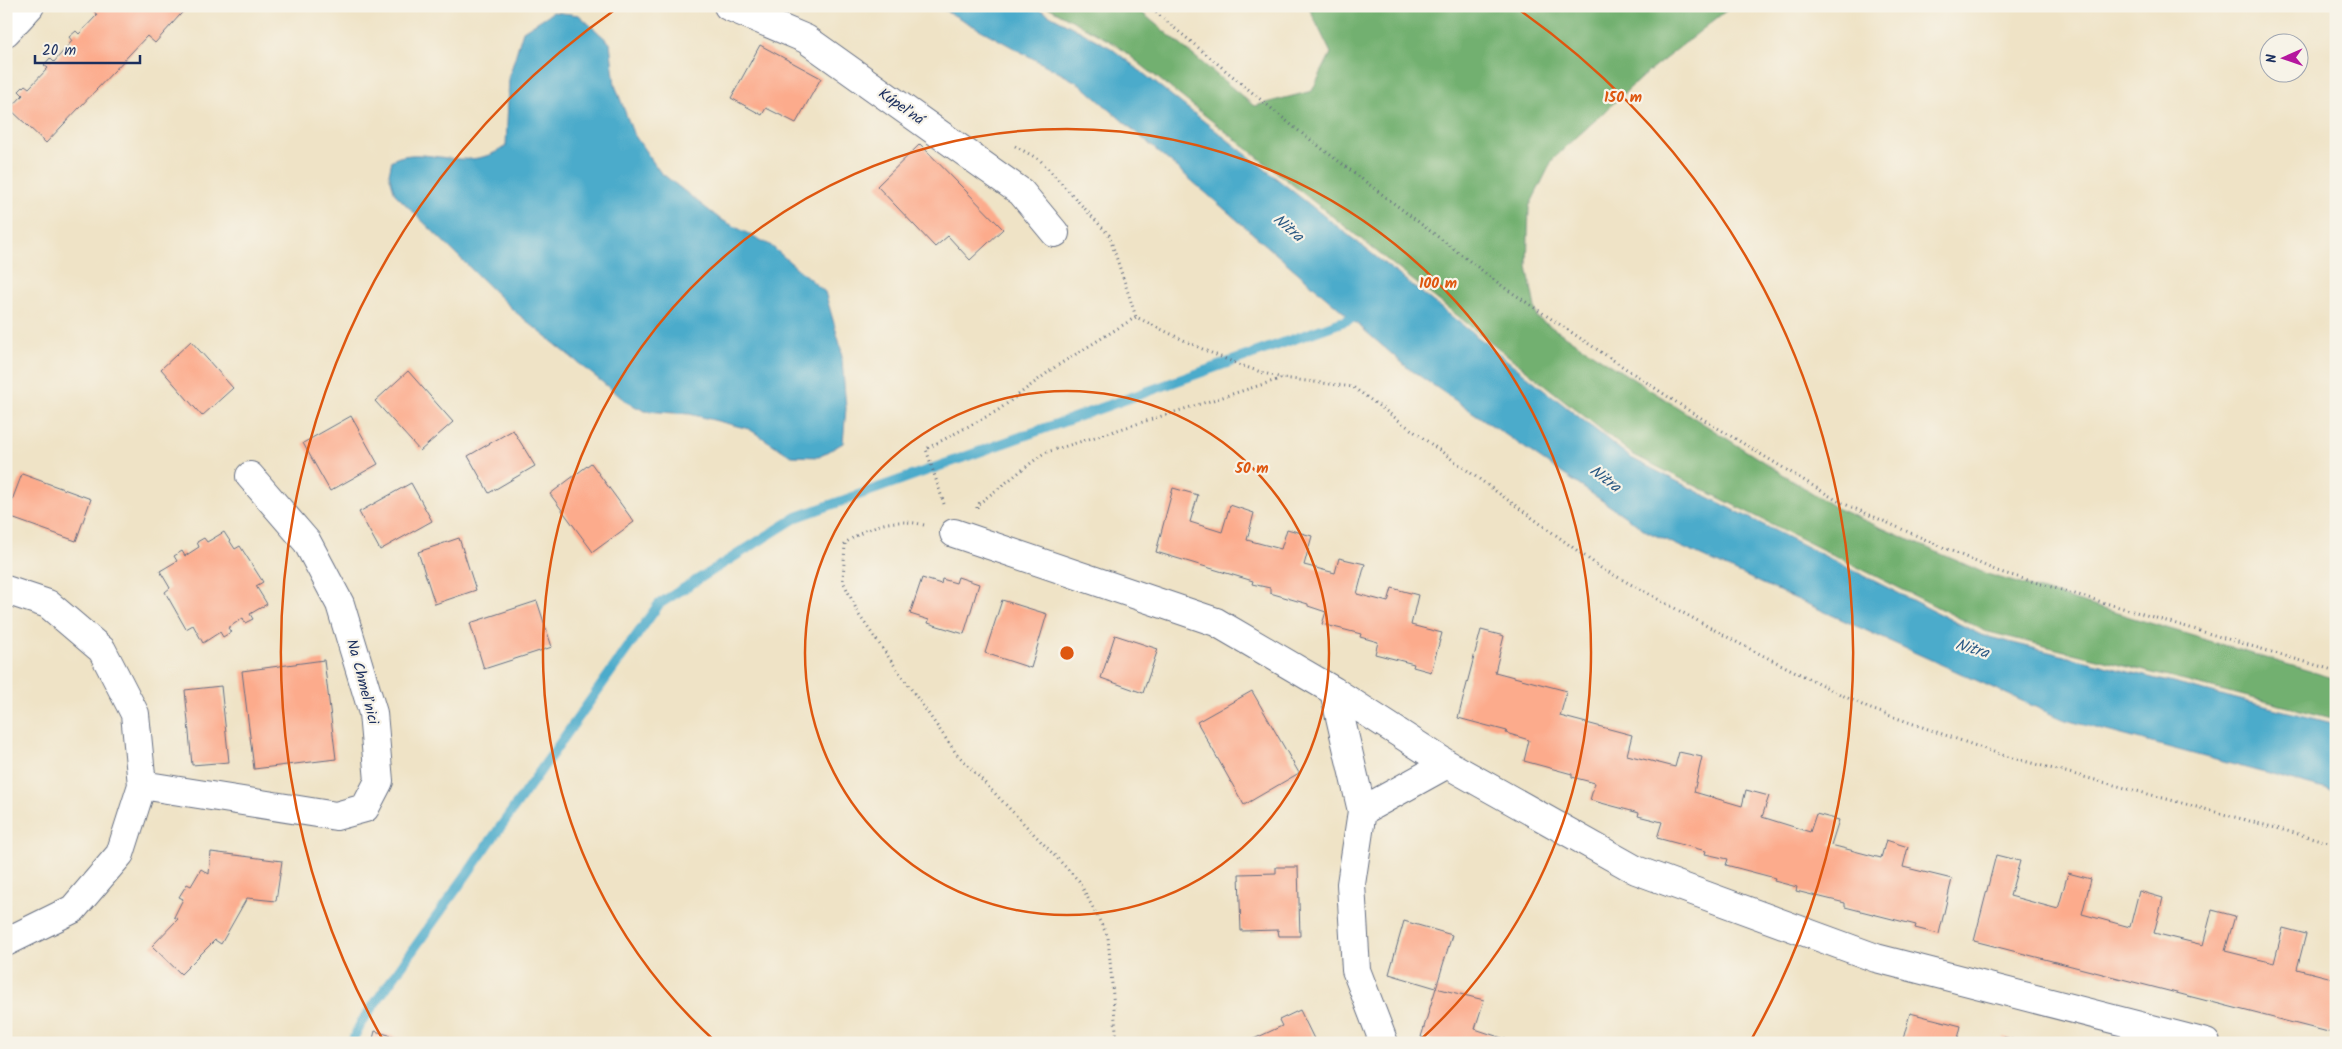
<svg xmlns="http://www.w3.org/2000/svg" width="2342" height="1049" font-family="Kalam,sans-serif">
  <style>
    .forest { fill: #72b070; stroke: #467067 }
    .water { fill: #4cabcb; stroke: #346d94 }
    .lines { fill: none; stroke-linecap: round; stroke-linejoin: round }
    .stream { stroke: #4cabcb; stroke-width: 10 }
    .building { fill: #fcab8c }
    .minor-casing { stroke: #656e82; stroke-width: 30 }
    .path { stroke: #656e82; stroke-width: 3; stroke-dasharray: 1 4; stroke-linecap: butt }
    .minor { stroke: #fff; stroke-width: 28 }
    .ring { fill: none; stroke: #de5710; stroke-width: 2.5 }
    .labels { text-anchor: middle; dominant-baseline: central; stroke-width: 4.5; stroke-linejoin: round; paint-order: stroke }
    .street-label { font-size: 15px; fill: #1b2f5e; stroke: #f7f3e8 }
    .water-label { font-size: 16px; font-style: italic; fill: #2c5a84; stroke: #f7f3e8 }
    .centre { fill: #de5710; stroke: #f7f3e8; stroke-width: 2.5 }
    .ring-label { font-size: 15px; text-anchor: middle; font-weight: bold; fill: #de5710; stroke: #f7f3e8; stroke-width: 4.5; stroke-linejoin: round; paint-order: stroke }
  </style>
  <rect width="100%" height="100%" fill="#f7f3e8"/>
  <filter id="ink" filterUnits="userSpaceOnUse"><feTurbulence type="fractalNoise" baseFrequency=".02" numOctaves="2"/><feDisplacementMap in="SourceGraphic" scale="10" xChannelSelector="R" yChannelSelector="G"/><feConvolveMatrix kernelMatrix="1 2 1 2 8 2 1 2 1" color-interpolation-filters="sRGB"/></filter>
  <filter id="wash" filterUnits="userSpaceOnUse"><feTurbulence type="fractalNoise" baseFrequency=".0096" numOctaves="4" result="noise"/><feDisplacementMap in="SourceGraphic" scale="20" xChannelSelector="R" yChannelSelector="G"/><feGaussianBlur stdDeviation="1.12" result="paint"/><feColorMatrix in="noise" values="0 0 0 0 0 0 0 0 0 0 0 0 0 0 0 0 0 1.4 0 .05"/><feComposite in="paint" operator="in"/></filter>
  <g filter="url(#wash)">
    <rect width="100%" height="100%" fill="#efe3c6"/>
    <!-- forest -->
    <path class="forest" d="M1046,6H1134L1254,106L1312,91L1331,53L1308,6H1732L1642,77L1553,159L1529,207L1527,266L1537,318L1836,508L1987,574L2336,679V719L1985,631L1632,454L1115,44Z"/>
    <!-- water -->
    <path class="water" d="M937,6H1033L1111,48L1631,458L1981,635L2336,724V792L2062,719L1648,532L1408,368L1080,84Z
      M553,12L579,15L610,43L615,85L633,133L660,172L720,219L770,245L825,292L841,348L846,408L843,443L819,457L791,456L749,429L690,414L645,411L628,403L513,310L395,194L389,174L392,160C426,143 464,176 506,146L509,77L523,31Z"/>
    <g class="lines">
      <!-- stream -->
      <path class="stream" d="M351,1043L361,1023L659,604L797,517L1364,314"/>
    </g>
    <g id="blocks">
      <!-- building -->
      <path class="building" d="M98,6L104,8L106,6L118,8L188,6L155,43L147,36L46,143L10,109L23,95L19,91L25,85L29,88L48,68L44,65L50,58L54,62L72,41L69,37L76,31L79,34L97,15L94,11Z
        M760,45L821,78L796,123L766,108L762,115L731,98Z
        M920,144L1003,229L970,260L948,236L935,247L877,186Z
        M191,341L233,388L202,416L161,369Z
        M408,371L453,422L420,451L375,401Z
        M351,416L378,464L330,491L303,443Z
        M513,430L535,466L489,493L468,456Z
        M591,463L634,522L593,552L550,494Z
        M22,474L91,499L76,541L6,516Z
        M411,483L432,521L380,550L359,512Z
        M1173,488L1198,495L1190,522L1222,532L1230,505L1254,513L1247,540L1281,549L1287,529L1312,536L1304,565L1335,573L1339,558L1365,564L1357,594L1388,602L1392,588L1418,595L1411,625L1442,633L1431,672L1413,667L1414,664L1375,654L1378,642L1360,637L1361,634L1322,624L1326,612L1308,606V604L1270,593V588L1252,584L1253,581L1156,552Z
        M224,532L235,549L240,546L263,582L256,586L267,604L250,614L253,619L245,623L243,618L228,628L231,632L223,637L220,632L203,643L193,625L186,629L165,592L170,588L160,571L177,561L174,556L182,551L185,556L199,547L197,542L204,538L207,542Z
        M459,538L476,590L435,604L418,552Z
        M958,577L979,584L964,634L928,623L929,620L910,614L922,578L941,584L942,579L956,583Z
        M1002,600L1047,614L1031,668L985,653Z
        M537,601L552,647L484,669L470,623Z
        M1481,630L1504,636L1495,672L1567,691L1560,716L1632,735L1627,755L1675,767L1679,752L1702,757L1694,792L1742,806L1746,790L1769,796L1762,817L1810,832L1816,814L1839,820L1831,845L1881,858L1886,840L1908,847L1903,867L1952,879L1939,934L1915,928L1916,925L1845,907V903L1796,891L1797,887L1774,881L1775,878L1726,865L1728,859L1705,854L1706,851L1657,838L1662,822L1638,816L1639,813L1590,800L1595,783L1572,777V774L1524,761L1529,740L1506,733L1507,731L1458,718Z
        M1115,635L1158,649L1143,693L1101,678Z
        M324,660L336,759L254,769L242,671Z
        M221,686L229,762L192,765L185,690Z
        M1252,691L1299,773L1244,805L1197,722Z
        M211,852L282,861L276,901L247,898L221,944L215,940L181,974L152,946L178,919L174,917L183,899L179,897L187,884L191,886L201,869L209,874Z
        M1996,855L2020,861L2010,896L2058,909L2068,873L2091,879L2082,914L2130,927L2139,891L2163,898L2154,933L2203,945L2212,910L2235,916L2225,951L2274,963L2283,928L2306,934L2297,969L2336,979V1034L1974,941Z
        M1276,867H1298L1300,936H1279L1278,930L1241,931L1239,874L1276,873Z
        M1404,921L1452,935L1436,988L1389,974Z
        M1436,988L1484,1000L1475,1029L1517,1043H1440L1421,1037Z
        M1300,1010L1316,1043H1245L1282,1026L1279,1020Z
        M1910,1013L1961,1026L1957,1043H1902Z
        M375,1031L413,1042V1043H372Z
        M2003,1037L2023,1042V1043H2002Z"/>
    </g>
  </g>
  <g filter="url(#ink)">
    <use href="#blocks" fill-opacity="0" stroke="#656e82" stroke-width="1"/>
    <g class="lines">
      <defs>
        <path id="minor" d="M728,6L806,39L1021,192L1055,233
          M6,32L30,6
          M954,533L1216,622L1334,691L1447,764L1636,870L1876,958L2206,1043
          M6,590L48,604L102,650L135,714L142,785L120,854L73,909L6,942
          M1334,691L1362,811L1351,884L1356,970L1384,1043
          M142,785L336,816L365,808L379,781L373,713L340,604L307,542L250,476
          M1362,811L1447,764"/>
      </defs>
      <!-- minor casing -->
      <use href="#minor" class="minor-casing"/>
      <!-- path -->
      <path class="path" d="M1148,6L1295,128L1505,288L1688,410L1838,501L1997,571L2336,671
        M1015,146L1040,160L1109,235L1136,317C1184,340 1230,365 1282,378
        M944,504L926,449L997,411L1055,367L1136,317
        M977,508V505L1044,453L1283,378L1353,387L1601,568L1742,645L1868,708L2005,756L2336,844
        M924,525C893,517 871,525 845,543L843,581L859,615L956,753L1079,881L1108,937L1117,1043"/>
      <!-- minor -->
      <use href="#minor" class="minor"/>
    </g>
  </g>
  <!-- distance rings -->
  <g class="ring">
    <circle cx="1067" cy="653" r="262"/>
    <path d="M716 1042A524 524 0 1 1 1418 1042"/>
    <path d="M383 1040A786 786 0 0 1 616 9M1518 9A786 786 0 0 1 1751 1040"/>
  </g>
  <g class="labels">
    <!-- street labels -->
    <g class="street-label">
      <text transform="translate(901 107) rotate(35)">Kúpeľná</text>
      <text transform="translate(362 682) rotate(75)">Na Chmeľnici</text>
    </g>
    <!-- water labels -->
    <g class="water-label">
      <text transform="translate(1288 228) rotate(40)">Nitra</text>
      <text transform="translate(1605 479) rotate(37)">Nitra</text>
      <text transform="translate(1972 649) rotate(16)">Nitra</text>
    </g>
  </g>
  <circle cx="1067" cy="653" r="8" class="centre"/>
  <g class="ring-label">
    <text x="1623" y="102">150 m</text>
    <text x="1438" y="288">100 m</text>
    <text x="1252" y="473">50 m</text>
  </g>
  <!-- margin -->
  <rect width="2342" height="1049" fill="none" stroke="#f7f3e8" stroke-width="25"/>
  <!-- north arrow -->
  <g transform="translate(2284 58) rotate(268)"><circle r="24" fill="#f7f3e8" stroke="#9fa5b1"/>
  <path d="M0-4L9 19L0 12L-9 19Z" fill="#b5179e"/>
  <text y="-8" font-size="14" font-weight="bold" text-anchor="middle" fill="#1b2f5e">N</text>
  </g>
  <!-- scale -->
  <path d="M35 55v8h105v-8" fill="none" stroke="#1b2f5e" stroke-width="2.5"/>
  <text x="42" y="55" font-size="15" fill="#1b2f5e" stroke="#f7f3e8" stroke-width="4" paint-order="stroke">20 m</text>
</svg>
